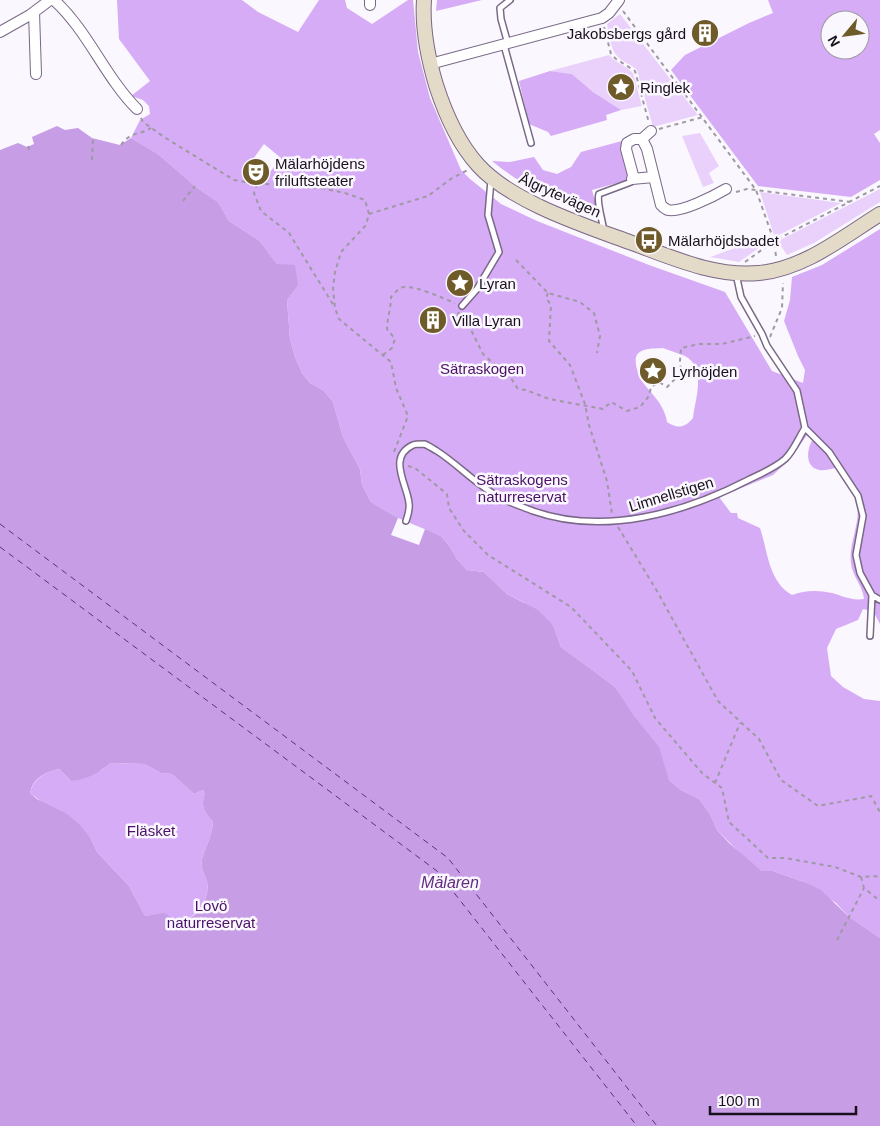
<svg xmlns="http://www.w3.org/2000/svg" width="880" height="1126" font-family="Helvetica,sans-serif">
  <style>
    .green { fill: #e9d1fc }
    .forest { fill: #d6acf6; fill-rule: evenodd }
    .water { fill: #c79de6; fill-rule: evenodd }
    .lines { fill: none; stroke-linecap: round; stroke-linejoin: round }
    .ferry { stroke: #612d81; stroke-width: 1; stroke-dasharray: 6 5; stroke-linecap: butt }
    .lane-casing { stroke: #796886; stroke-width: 8 }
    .street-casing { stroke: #796886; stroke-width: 12 }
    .secondary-casing { stroke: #796886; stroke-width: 16 }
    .path { stroke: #9e99a2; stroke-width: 2; stroke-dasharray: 4 4; stroke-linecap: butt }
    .lane { stroke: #fff; stroke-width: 5 }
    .street { stroke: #fff; stroke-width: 10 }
    .secondary { stroke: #e3dbc8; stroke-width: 14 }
    .labels { text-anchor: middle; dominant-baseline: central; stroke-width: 5; stroke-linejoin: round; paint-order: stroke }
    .poi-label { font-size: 15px; fill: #18111d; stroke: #fbf7fe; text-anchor: start }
    .street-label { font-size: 15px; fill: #18111d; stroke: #fbf7fe }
    .park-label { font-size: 15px; fill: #491167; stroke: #fbf7fe }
    .water-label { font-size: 16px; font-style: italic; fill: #612d81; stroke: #fbf7fe }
  </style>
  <rect width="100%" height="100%" fill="#fbf7fe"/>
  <!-- green -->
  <path class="green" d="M620,14L698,115L653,127L637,70C631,64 622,62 617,56C610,48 609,33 607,24Z
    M609,55C616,63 626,66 633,73L642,106L621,110L593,92L572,74L550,71Z
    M700,133L719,166L709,173L714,183L703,187L682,136Z
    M880,189V202L814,243L787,255L779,243L780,240Z
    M760,192L841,203L779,235H774Z
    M768,236L769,241L739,262L710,257Z"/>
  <!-- forest -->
  <path class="forest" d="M117,0H242L258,12L298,32L319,0H345L347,8L372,24L408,0H413L418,52L430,98L461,170L470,179L501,204L537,221L649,265L725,292L772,371L803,383L805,370L798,356L784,321L790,300L792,277L822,265L880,229V624L873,611L863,609L858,620L836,629L827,648L831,676L843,687L864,699L880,701V938L848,916L836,903L804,882L773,871H762L741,854L717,830L710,814L699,799L681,790L669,780L643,729L622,700L614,686L561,647L553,625L523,602L507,594L484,572L467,570L457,559L450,547L441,536L398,518L371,502L362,485L360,469L343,437L333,402L323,390L310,383L302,373L295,357L290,339L287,300L298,286L277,264L260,241L229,221L218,202L196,187L158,154L131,138L140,120L150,114L149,106L143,100L131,96L150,81L119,39ZM264,144L281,158L266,177L256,178L245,170ZM663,348C670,351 678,353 685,356C707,368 695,399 693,418C685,428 677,429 667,422C664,403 651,394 641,380C638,377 638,372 637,369C631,348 646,349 663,348ZM807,435L813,439C807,448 804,467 819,470C823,471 831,469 835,468C842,477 851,487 855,497C864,518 848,541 851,563C852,576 863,586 864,599C852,601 843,596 832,593C818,590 805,590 792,595C768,581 768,551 760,528L738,518L737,513H731L719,497L773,475L791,458Z
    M437,0H482L436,11Z
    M768,0H880V130L874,134L880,143V180L851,197L758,186L671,70L685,55L749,23L773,13ZM830,20H860V50H830Z
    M550,71L572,74L593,92L621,110L606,115L607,120L551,136L548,132L529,124L519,81Z
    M622,141L632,179L592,190L599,217C561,204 523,187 492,161L510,162L534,157L543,170L557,174L571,167L581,152Z
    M111,763L144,764L161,773L172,774L194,794L203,790C205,795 204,797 203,802C203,811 208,816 213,822C212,837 206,845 202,859C200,868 205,874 207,882C210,893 202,910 192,916C188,919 182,920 178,921L164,914L145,916L129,886L97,852L91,839L30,793C35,777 44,773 59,769L71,781L102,770Z"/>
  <!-- water -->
  <path class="water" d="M57,126L65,130L78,128L92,138L120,145L131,138L158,154L196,187L218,202L229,221L260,241L277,264L295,265L298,286L287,300L290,339L295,357L302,373L310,383L323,390L333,402L343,437L360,469L362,485L371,502L398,518L391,535L419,545L425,529L441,536L450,547L457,559L467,570L484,572L507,594L538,610L553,625L561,647L614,686L634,716L659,747L669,780L681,790L699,799L710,814L717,830L729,843L762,871H773L804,882L821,890L848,916L880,938V1126H0V150L18,143L27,147L34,144L32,137ZM111,763L144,764L161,773L172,774L194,794L203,790C206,796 203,797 203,803C203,811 208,816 213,822C212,837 206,845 202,859C200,868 205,874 207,882C210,893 202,910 193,916C188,919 182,920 178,921L164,913L145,916L129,886L97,852L91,839L80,825L67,814L37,799L30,793C34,777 44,773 59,769L71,781C86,780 100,772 111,763Z"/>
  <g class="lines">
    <!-- ferry -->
    <path class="ferry" d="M0,524L448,858L657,1126
      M0,547L437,871L637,1126"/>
    <defs>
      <path id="lane" d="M508,44L501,19L500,8L510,0
        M504,45L531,143
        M604,232C603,222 596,201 599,194L631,182L632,179
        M736,274L741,297L762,334L767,346L797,391L805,428L829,452L858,496L863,516L856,555L860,573L872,595L880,600
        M462,306L477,289L499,252L488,215L491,180
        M406,521C408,515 410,510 409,503C407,484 387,457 413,445C415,444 421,444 424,444C428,445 433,449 437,451C459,465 477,486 501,498C511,503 523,507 533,511C604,536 684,513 748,480C760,474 775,468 785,459C793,452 799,437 805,428
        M870,636L872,595"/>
      <path id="street" d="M54,0C88,31 105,77 137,109
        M370,0V5
        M34,12L36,74
        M0,32L30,15L50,0
        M430,64L602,18L609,13L619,0
        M651,131L642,139H634L627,143L626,149L633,175L632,179L653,177
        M642,139L647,149L661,205C663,207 665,209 668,210C681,213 714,196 726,189"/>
      <path id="secondary" d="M424,0C422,29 428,58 436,85C445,113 458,143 478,165C511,202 586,226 632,243C673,258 715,277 759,273C804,269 843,237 880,214"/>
    </defs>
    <!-- lane casing -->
    <use href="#lane" class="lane-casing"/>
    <!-- street casing -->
    <use href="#street" class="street-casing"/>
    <!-- secondary casing -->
    <use href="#secondary" class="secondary-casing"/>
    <!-- path -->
    <path class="path" d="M623,11L756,190L774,241L776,256
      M604,27L611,54L616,59L635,71L649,123
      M141,118L143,122L164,137L234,180L252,183L321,188L345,193L365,200L369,214L366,225L341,252L335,272L333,288L335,308L339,319L391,362L396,388L408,416L394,452
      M659,129L703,117
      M121,145C131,131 138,136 151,128
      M28,146L30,152
      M92,160L93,139
      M257,184L254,193L261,211L289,233L334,306
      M736,192L747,189L756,190L850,202
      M183,201L195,186
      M369,214L428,196L452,178L468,170
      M516,260L548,293L580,302L594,313L600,336L597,353
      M745,262L774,241L880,186
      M548,293L546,298L551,305L549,341L570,365L585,404L589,425L607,481L612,514
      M459,312L458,314L469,326L483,354L493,363L507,372L518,389L526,390L549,399L603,409L611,402L627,411L640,407L649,396L651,387L659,382L667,387L681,373L680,361L681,348L699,344H722L755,336
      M770,337L782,308L783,283
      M383,355L392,348L395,339L387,329C387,319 391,309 391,297C395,293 399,287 404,287C417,286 442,298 455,303
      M408,466L415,468L447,494L449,508L464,531L488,555L571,607L632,671L655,718L702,773L722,788L729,822L768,858H785L835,867L861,877L880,876
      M618,527L657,591L718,701L759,739L781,780L818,806L871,796L880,812
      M715,783L740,723
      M861,877L864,888L880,901
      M837,940L864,888"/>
    <!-- lane -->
    <use href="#lane" class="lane"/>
    <!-- street -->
    <use href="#street" class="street"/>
    <!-- secondary -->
    <use href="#secondary" class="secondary"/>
  </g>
  <!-- icons -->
  <defs>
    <symbol id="building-disc" viewBox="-11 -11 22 22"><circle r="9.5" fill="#6f5a29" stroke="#fbf7fe"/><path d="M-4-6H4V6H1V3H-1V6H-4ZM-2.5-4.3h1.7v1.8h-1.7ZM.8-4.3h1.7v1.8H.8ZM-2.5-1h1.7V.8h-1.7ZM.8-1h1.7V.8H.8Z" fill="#fff"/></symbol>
    <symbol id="sight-disc" viewBox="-11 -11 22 22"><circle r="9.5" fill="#6f5a29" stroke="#fbf7fe"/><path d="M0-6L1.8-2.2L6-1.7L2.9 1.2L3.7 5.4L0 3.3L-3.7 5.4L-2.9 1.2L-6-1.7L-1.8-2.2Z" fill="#fff"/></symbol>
    <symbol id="theatre-disc" viewBox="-11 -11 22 22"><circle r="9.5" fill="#6f5a29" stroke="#fbf7fe"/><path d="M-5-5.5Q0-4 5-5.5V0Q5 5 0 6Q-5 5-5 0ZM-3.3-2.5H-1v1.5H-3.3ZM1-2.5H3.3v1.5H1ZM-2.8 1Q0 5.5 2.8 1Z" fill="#fff"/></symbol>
    <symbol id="bus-disc" viewBox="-11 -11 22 22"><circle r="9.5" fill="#6f5a29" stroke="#fbf7fe"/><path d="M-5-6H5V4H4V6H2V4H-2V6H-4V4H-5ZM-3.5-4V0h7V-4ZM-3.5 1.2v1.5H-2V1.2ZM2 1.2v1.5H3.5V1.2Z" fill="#fff"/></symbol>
  </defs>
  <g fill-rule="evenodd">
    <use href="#building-disc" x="689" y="17" width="32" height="32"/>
    <use href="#sight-disc" x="605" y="71" width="32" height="32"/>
    <use href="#theatre-disc" x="240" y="156" width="32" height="32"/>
    <use href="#bus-disc" x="633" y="224" width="32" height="32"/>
    <use href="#sight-disc" x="444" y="267" width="32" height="32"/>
    <use href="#building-disc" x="417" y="304" width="32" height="32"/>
    <use href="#sight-disc" x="637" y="355" width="32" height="32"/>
  </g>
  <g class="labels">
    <!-- poi labels -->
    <g class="poi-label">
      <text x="686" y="33" text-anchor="end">Jakobsbergs gård</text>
      <text x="640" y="87">Ringlek</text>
      <text x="275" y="163">Mälarhöjdens<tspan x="275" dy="17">friluftsteater</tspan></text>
      <text x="668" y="240">Mälarhöjdsbadet</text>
      <text x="479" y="283">Lyran</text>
      <text x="452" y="320">Villa Lyran</text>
      <text x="672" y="371">Lyrhöjden</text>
    </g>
    <!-- street labels -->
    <g class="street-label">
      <text transform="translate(560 195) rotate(24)">Ålgrytevägen</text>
      <text transform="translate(671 494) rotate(-17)">Limnellstigen</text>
    </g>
    <!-- park labels -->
    <g class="park-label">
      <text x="482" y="368">Sätraskogen</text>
      <text x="522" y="479">Sätraskogens<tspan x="522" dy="17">naturreservat</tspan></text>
      <text x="151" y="830">Fläsket</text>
      <text x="211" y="905">Lovö<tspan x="211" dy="17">naturreservat</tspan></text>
    </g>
    <!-- water labels -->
    <g class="water-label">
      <text x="450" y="882">Mälaren</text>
    </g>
  </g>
  <!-- north arrow -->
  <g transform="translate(845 35) rotate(241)"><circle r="24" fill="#fbf7fe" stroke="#a09ba4"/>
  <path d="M0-4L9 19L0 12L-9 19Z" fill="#6f5a29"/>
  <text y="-8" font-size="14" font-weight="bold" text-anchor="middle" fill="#18111d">N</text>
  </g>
  <!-- scale -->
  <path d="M710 1106v8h146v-8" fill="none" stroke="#18111d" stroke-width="2.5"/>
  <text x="718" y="1106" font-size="15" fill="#18111d" stroke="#fbf7fe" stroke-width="4" paint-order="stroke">100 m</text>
</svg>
